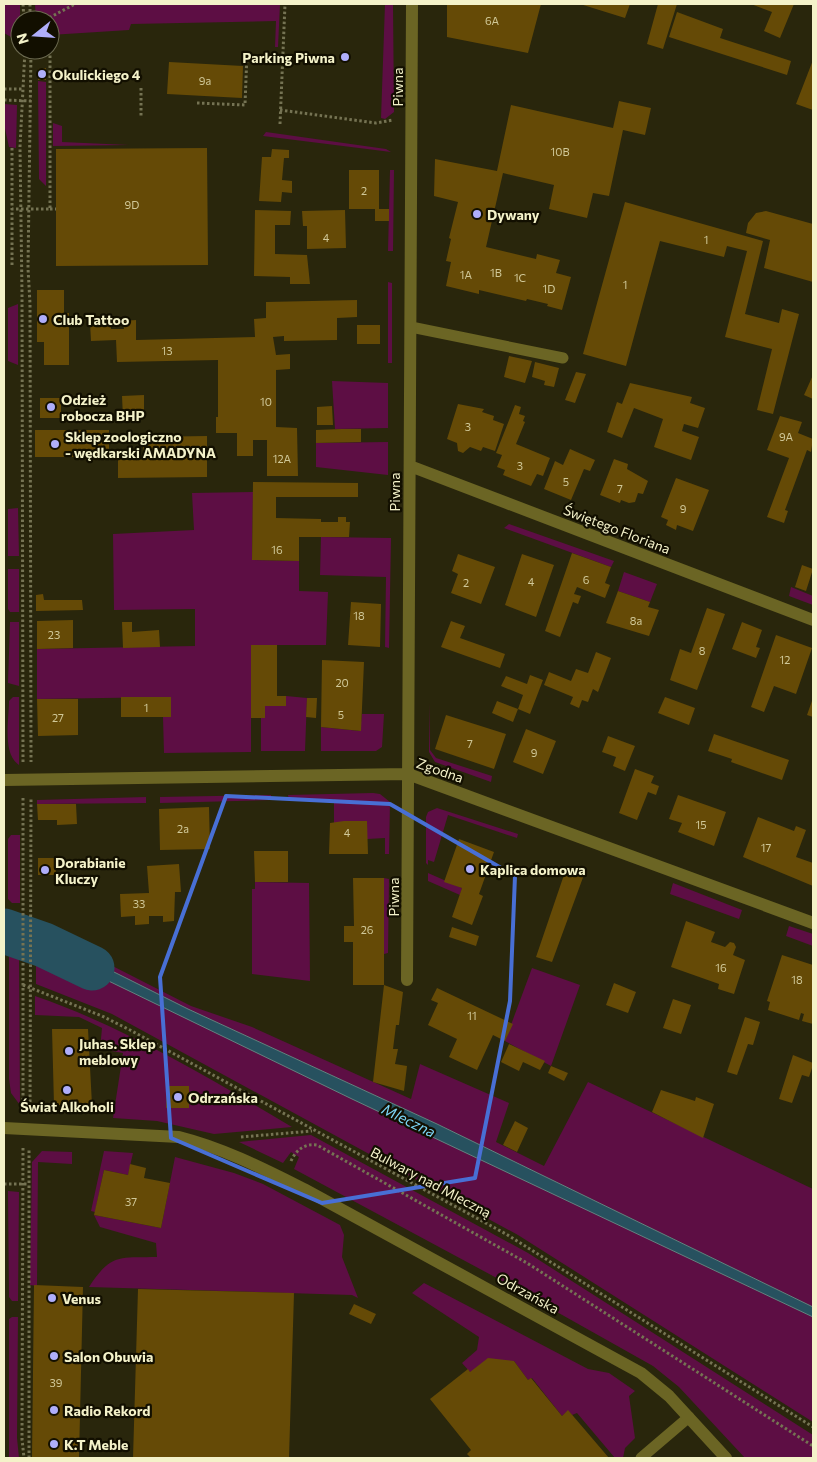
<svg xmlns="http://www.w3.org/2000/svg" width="817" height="1462" font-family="Commissioner,sans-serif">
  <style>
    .green { fill: #5d0e44 }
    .water { fill: #27515f; stroke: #64817f }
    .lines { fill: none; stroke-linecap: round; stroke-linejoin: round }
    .river { stroke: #27515f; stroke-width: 45 }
    .building { fill: #654a06 }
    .path { stroke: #757353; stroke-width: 3; stroke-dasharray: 2.5 2.5; stroke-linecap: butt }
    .lane { stroke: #6b6524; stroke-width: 11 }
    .street { stroke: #6b6524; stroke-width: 12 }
    .marked { fill: none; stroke: #486fd5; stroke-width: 4; stroke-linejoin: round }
    .poi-dot { fill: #afaefa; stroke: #120f00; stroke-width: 2 }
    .labels { text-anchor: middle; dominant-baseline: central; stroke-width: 4.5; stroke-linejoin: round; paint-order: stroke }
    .number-label { font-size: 11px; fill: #d0c898 }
    .poi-label { font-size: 14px; font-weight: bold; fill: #f4f2c9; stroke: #120f00; text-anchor: start }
    .street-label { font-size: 14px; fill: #f4f2c9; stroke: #120f00 }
    .water-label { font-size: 15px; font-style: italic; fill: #7cd5f5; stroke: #120f00 }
  </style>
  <rect width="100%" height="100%" fill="#29260c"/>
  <!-- green -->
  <path class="green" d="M4,4H20V42L4,33Z
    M35,4H280L278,47H275L276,21L131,24L129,30L50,35V20H36Z
    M385,4H393L394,112L385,119L381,118Z
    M38,81L46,82V186L39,179Z
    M4,104L17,105L16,148L9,147L4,124Z
    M53,123L62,126V142L129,145L53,146Z
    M266,132L386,149L391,152L263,136Z
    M390,170H394L393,251H388Z
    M388,282L392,283V363H388Z
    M18,304V365L8,361V308Z
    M332,381L388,383V428L335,429Z
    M388,442V475L316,467V443Z
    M253,492L252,560L299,561V591L328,592L326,645H251V752L164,753L163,717H171V697L37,699V649L195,646V609L114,610L113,534L194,530L192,493Z
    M18,508L19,556H8V509Z
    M509,524L614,561L611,567L504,528Z
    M321,537L391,538L389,648L385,647L386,577L320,575Z
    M8,569H19V612H10L8,609Z
    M624,572L657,584L650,602L618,591Z
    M791,587L813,596V605L789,596Z
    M10,622H19V686L8,683Z
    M286,696L307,698L305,751H261V718L265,706Z
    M13,697H19V765C2,754 9,719 9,701Z
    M429,703L430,750L436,758L492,776L491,782L435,762L429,752Z
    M362,714H384L382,747L376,751H321V727L360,731Z
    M373,793L380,794L390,802L389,854H385V838L367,839L334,823V799L289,800L288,795Z
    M271,795V800L160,803V797Z
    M146,797V803L37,804V800Z
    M437,808L518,834L517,838L448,815L434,862L428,860V865L426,863V817L428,812Z
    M11,835H20V903H12L8,899V839Z
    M428,873L462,888L460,895L428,881Z
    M384,878L389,879L388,953L384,954Z
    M255,882L309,883L310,981L252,974V889H255Z
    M673,883L742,910L739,919L670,894Z
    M789,926L813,934V946L786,936Z
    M36,927L191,1006L252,1027L411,1099L420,1064L509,1103L496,1142L544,1166L588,1082L813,1189V1307L437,1124L188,1009L36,933Z
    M9,948L19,955L20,1105L11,1093L9,1079Z
    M36,953L55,955L813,1317V1422L518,1235L112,1014L36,984Z
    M532,968L580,985L551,1066L505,1041Z
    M35,996C127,1028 209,1078 292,1127L214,1134L157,1121L113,1118L123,1053L100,1049L102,1028L79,1017L35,1015Z
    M311,1135L528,1253L813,1435V1458H745L679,1387L653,1366L493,1276L294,1169L299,1157L291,1152L283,1163L239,1142Z
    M42,1151L72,1152V1164L38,1162L37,1286L30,1285L32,1162Z
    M104,1151L133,1153L128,1175L104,1170L95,1212L91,1211Z
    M175,1157L234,1173L263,1184L340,1225L344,1235L342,1257L358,1298L352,1295L89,1287C111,1253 119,1258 157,1257L156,1243L100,1227L94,1215L161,1228Z
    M8,1191L19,1192L18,1301H12L9,1297Z
    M424,1283L588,1369L609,1373L635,1391L629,1396L635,1438L625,1448L623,1458H615L577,1413L572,1415L568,1411L562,1416L532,1378L528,1380L514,1361L470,1372L462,1363L477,1350L479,1337L412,1293Z
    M12,1317H18L17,1438L19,1458L9,1457V1319Z"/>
  <!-- water -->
  <path class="water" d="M36,933L188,1009L437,1124L813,1307V1317L352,1099L55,955L36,953Z"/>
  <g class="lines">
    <!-- river -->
    <path class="river" d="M4,931L44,945L92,968"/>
  </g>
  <!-- building -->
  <path class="building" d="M447,4H541L528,53L447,37Z
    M580,4H630L625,18Z
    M658,4H677L663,49L647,44Z
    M751,4H794L780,38L764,31L772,12Z
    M677,12L723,29L720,38L791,61L787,75L669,37Z
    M813,60V110L796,104Z
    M169,62L243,66L242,98L167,94Z
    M46,68V80H38V69Z
    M619,101L651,108L645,135L623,130L609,196L593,193L587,218L549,209L554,185L503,173L486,247L536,259L537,254L560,260L556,273L571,277L562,310L547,306L548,304L527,299L526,301L479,290V294L446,286L451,262L446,261L451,239L449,238L458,202L434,196L435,159L497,171L511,105L613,128Z
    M207,148L208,265L56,266V149Z
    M272,149L289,150V158H284L282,180L292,181V193L282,192L281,202L259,201L262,157H271Z
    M349,170H379V209H389V221H375V209H349Z
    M625,202L763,241L745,314L779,323L782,309L799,314L773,414L757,410L772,349L725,337L747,251L727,246L724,257L660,241L626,366L583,354Z
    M255,210L291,211L290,225H275V254L307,255L310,284H290V277L254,276Z
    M345,210L346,248L307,249V226H303L302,211Z
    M766,211L813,224V282L764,268L770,240L746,233L748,223L756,213Z
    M37,290H64V313H69V365H44V342H37Z
    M357,300V317L337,318V340L284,341V336L273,337L276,355L290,354V369L276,370V427L297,428L298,476H267V440H253V456H237V433H216V417H218V360L117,362L116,340L91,341L90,323L111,322V329H124L123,321L136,320V340L255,337L254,319L266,318V302Z
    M357,325H380V344H357Z
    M509,356L532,361L525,383L504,377Z
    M535,362L559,368L554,387L544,385L545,381L532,377Z
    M576,372L586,374L575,403L565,400Z
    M813,375V399L804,395Z
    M630,383L692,397L690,403L705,408L698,428L684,424L682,431L699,437L691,460L654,447L663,419L634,408L622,438L607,432L617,402L622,404Z
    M144,395V418H123L122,396Z
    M40,398H61V418H40Z
    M458,404L484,409L482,412L494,416L493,420L504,424L495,451L483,447L481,451L470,447L463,453L458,451L457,443L447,439Z
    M515,405L521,407L519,414L525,416L523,421L525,422L516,444L550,458L543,476L537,474L531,486L503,475L505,470L497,467L502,455L496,453Z
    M332,406L333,425H317V407Z
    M780,416L802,422L798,433L813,439L811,452L807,450L785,510L788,511L784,523L767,517L789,458L767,450Z
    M341,429H361V442L316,443V430Z
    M35,430H109V457H35Z
    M207,436V477L118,478V457H143V437Z
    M570,449L595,460L590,471L584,469L571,500L544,489L555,461L563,465Z
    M614,459L628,464L627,469L648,481L643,494L638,493L635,502L629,503L621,500L620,503L600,495Z
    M676,478L709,490L693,531L677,525L676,530L666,525L668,520L661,517Z
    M253,482L358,483V497H276V518L321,519V522H338V517H346V522H350L349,537H299V561L252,560Z
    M572,553L611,567L605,583L610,585L605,598L577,587L574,594L581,596L578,604L573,602L560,637L545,631Z
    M458,554L495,567L481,604L451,593L458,574L452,571Z
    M522,554L554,565L536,617L505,605Z
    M802,565L813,569L806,591L795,587Z
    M618,591L650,602L648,607L659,610L649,636L606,623Z
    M43,594L44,600H82L83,610L36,611V595Z
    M351,602L381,604L380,647L348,645Z
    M707,608L725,614L697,690L670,680L680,649L691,653Z
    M73,620V648L37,649V621Z
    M451,621L465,626L460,638L505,654L500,668L441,647Z
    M122,622H132V632L159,630L160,647L123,648Z
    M742,622L762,630L756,647L760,648L756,658L732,649Z
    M776,635L812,648L796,694L774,686L764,712L751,707Z
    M251,645H277V696H286V706H265V718H251Z
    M596,652L611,658L598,692L593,689L588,702L582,700L579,708L570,704L573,697L544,685L549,672L571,681L576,669L588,673Z
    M322,660L364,662L361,731L321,727Z
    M530,675L543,680L530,714L518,709L523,695L501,686L506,676L527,684Z
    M121,697H171V717H121Z
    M665,697L695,708L689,725L658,713Z
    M307,698H317L316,718L306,717Z
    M813,698V717L807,715Z
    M37,699H78V735L38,736Z
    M497,701L518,709L513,722L492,713Z
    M446,715L506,734L494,769L435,749Z
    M526,729L556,741L543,774L513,762Z
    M714,734L789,760L782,780L731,762L732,759L708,751Z
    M608,736L635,746L625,771L613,766L616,757L602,752Z
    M635,769L654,776L651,783L659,786L656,795L648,792L637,820L619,813Z
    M678,795L726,812L714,846L678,832L682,823L669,819Z
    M37,804H76L77,824L57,825V820H38Z
    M209,807L210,849L160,850L159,809Z
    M758,817L794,831L796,826L806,830L796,857L813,863V886L743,857Z
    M344,821H367L368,854H329L330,823Z
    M459,839L494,852L479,894L483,896L472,925L452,917L462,888L444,882Z
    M254,851H288V882H255Z
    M38,858H55L56,875H38Z
    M179,864L181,892H175L174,921L163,922V916H149V924L135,925V916L121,917L120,894L149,893L147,866Z
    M567,866L585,872L552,962L536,957Z
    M353,878H384V985H353V942H344V926H354Z
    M686,921L715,932L711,942L725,947L730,942L734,943L736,947L733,955L745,960L734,994L718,989L719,984L671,967Z
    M452,927L479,936L476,946L449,937Z
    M782,955L813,965V1024L802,1021L804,1014L801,1013L799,1020L768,1010L770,1002L767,1001Z
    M614,983L636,992L628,1013L606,1005Z
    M384,985L403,992L399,1025H396L393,1049H398L395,1064L407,1066L404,1091L373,1082Z
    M437,988L513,1024L505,1041L493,1035L477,1070L449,1057L457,1039L428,1025L438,1003L431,1000Z
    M673,999L691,1005L681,1034L663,1028Z
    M745,1017L760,1022L753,1045L748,1044L737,1075L727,1072Z
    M52,1029H88L92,1105H54Z
    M509,1044L545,1061L540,1070L523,1062L519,1071L501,1062Z
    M793,1055L813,1063V1065L809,1077L802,1075L792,1103L779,1099Z
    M551,1066L568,1073L564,1081L548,1073Z
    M167,1086H189V1108H166Z
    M661,1090L695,1101L696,1097L714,1104L703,1138L652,1112Z
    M515,1121L528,1128L517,1152L503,1145Z
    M130,1164L146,1168L144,1178L170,1183L161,1228L94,1215L104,1170L128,1175Z
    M34,1285L83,1287L79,1458H32Z
    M138,1289L294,1293L289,1458H133Z
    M354,1304L376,1314L371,1324L349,1314Z
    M488,1358L514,1361L528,1380L531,1378L562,1416L568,1410L609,1458H471L467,1454L471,1450L430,1399L468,1369L470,1372Z"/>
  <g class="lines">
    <!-- path -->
    <path class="path" d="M23,4L24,20
      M30,4V20
      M45,20L75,4
      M31,50L28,268L30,304L31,762
      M141,88V118
      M4,89H22
      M4,100L31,101
      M197,103L245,105L247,53
      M280,110L376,123L393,120
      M280,124L285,4
      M12,148V209H50V53
      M50,209H56
      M12,265V209
      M23,762L22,293L20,147L25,50
      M23,798V1112
      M23,985L102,1016L130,1030L506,1234L813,1427
      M30,1112L31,798
      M241,1137L312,1131
      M23,1148L22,1439L24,1458
      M291,1161C296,1150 305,1143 317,1145L527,1263L813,1446
      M4,1184H29
      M29,1458V1148"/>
    <!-- lane -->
    <path class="lane" d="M411,327L563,358
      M641,1458L689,1417"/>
    <!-- street -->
    <path class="street" d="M410,466L813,620
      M4,780L408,774L813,923
      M407,980L412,4
      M4,1128L179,1137C223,1148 264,1169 304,1189L641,1373L669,1396L726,1458"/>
  </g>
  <!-- marked area -->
  <path class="marked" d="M226,796L390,804L515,876L510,1001L475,1178L322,1203L171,1138L160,977Z"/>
  <!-- markers -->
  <g class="poi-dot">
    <circle cx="345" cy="57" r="5"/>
    <circle cx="42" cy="74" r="5"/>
    <circle cx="477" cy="214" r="5"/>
    <circle cx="43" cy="319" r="5"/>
    <circle cx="51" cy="407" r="5"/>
    <circle cx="55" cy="444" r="5"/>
    <circle cx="470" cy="869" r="5"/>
    <circle cx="45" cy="870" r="5"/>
    <circle cx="69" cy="1051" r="5"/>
    <circle cx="67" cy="1090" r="5"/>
    <circle cx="178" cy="1097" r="5"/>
    <circle cx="52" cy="1298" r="5"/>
    <circle cx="54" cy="1356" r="5"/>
    <circle cx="54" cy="1410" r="5"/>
    <circle cx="54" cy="1444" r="5"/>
  </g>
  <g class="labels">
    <!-- number labels -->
    <g class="number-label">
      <text x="492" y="20">6A</text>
      <text x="205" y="80">9a</text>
      <text x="560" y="151">10B</text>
      <text x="364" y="190">2</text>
      <text x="132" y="204">9D</text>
      <text x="326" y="237">4</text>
      <text x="706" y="239">1</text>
      <text x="496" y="272">1B</text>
      <text x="466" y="274">1A</text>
      <text x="520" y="277">1C</text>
      <text x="625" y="284">1</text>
      <text x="549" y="288">1D</text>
      <text x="167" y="350">13</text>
      <text x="266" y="401">10</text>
      <text x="468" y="426">3</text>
      <text x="786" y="436">9A</text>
      <text x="282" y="458">12A</text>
      <text x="520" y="465">3</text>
      <text x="566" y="481">5</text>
      <text x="620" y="488">7</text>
      <text x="683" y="508">9</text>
      <text x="277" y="549">16</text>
      <text x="586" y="579">6</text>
      <text x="531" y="581">4</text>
      <text x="466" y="582">2</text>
      <text x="359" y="615">18</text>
      <text x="636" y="620">8a</text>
      <text x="54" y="634">23</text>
      <text x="702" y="650">8</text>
      <text x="785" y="659">12</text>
      <text x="342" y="682">20</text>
      <text x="146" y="707">1</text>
      <text x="341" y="714">5</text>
      <text x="58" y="717">27</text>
      <text x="470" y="743">7</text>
      <text x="534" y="752">9</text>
      <text x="701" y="824">15</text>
      <text x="183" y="828">2a</text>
      <text x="347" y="832">4</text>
      <text x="766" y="847">17</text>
      <text x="139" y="903">33</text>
      <text x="367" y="929">26</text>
      <text x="721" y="967">16</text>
      <text x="797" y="979">18</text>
      <text x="472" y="1015">11</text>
      <text x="131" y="1201">37</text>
      <text x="56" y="1382">39</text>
    </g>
    <!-- poi labels -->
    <g class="poi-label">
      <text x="335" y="57" text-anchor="end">Parking Piwna</text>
      <text x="52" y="74">Okulickiego 4</text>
      <text x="487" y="214">Dywany</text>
      <text x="53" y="319">Club Tattoo</text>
      <text x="61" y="399">Odzież<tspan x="61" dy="16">robocza BHP</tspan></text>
      <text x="65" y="436">Sklep zoologiczno<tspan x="65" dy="16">- wędkarski AMADYNA</tspan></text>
      <text x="55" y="862">Dorabianie<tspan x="55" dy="16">Kluczy</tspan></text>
      <text x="480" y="869">Kaplica domowa</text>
      <text x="79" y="1043">Juhas. Sklep<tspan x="79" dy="16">meblowy</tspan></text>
      <text x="188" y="1097">Odrzańska</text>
      <text x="67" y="1106" text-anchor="middle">Świat Alkoholi</text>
      <text x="62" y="1298">Venus</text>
      <text x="64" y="1356">Salon Obuwia</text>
      <text x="64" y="1410">Radio Rekord</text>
      <text x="64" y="1444">K.T Meble</text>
    </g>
    <!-- street labels -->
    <g class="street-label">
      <text transform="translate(397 87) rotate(-90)">Piwna</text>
      <text transform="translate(394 492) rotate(-90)">Piwna</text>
      <text transform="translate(617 529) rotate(21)">Świętego Floriana</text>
      <text transform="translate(440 770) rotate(19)">Zgodna</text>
      <text transform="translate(393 897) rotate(-90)">Piwna</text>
      <text transform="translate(431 1182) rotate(28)">Bulwary nad Mleczną</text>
      <text transform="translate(528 1293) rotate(29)">Odrzańska</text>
    </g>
    <!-- water labels -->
    <g class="water-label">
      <text transform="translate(409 1120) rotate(26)">Mleczna</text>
    </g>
  </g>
  <!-- border -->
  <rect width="817" height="1462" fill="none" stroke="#f4f2c9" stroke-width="10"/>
  <!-- north arrow -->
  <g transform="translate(35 35) rotate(253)"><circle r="24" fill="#120f00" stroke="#6c6a50"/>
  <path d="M0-4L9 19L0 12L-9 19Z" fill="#afaefa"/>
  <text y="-8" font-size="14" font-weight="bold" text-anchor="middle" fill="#f4f2c9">N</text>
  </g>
</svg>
